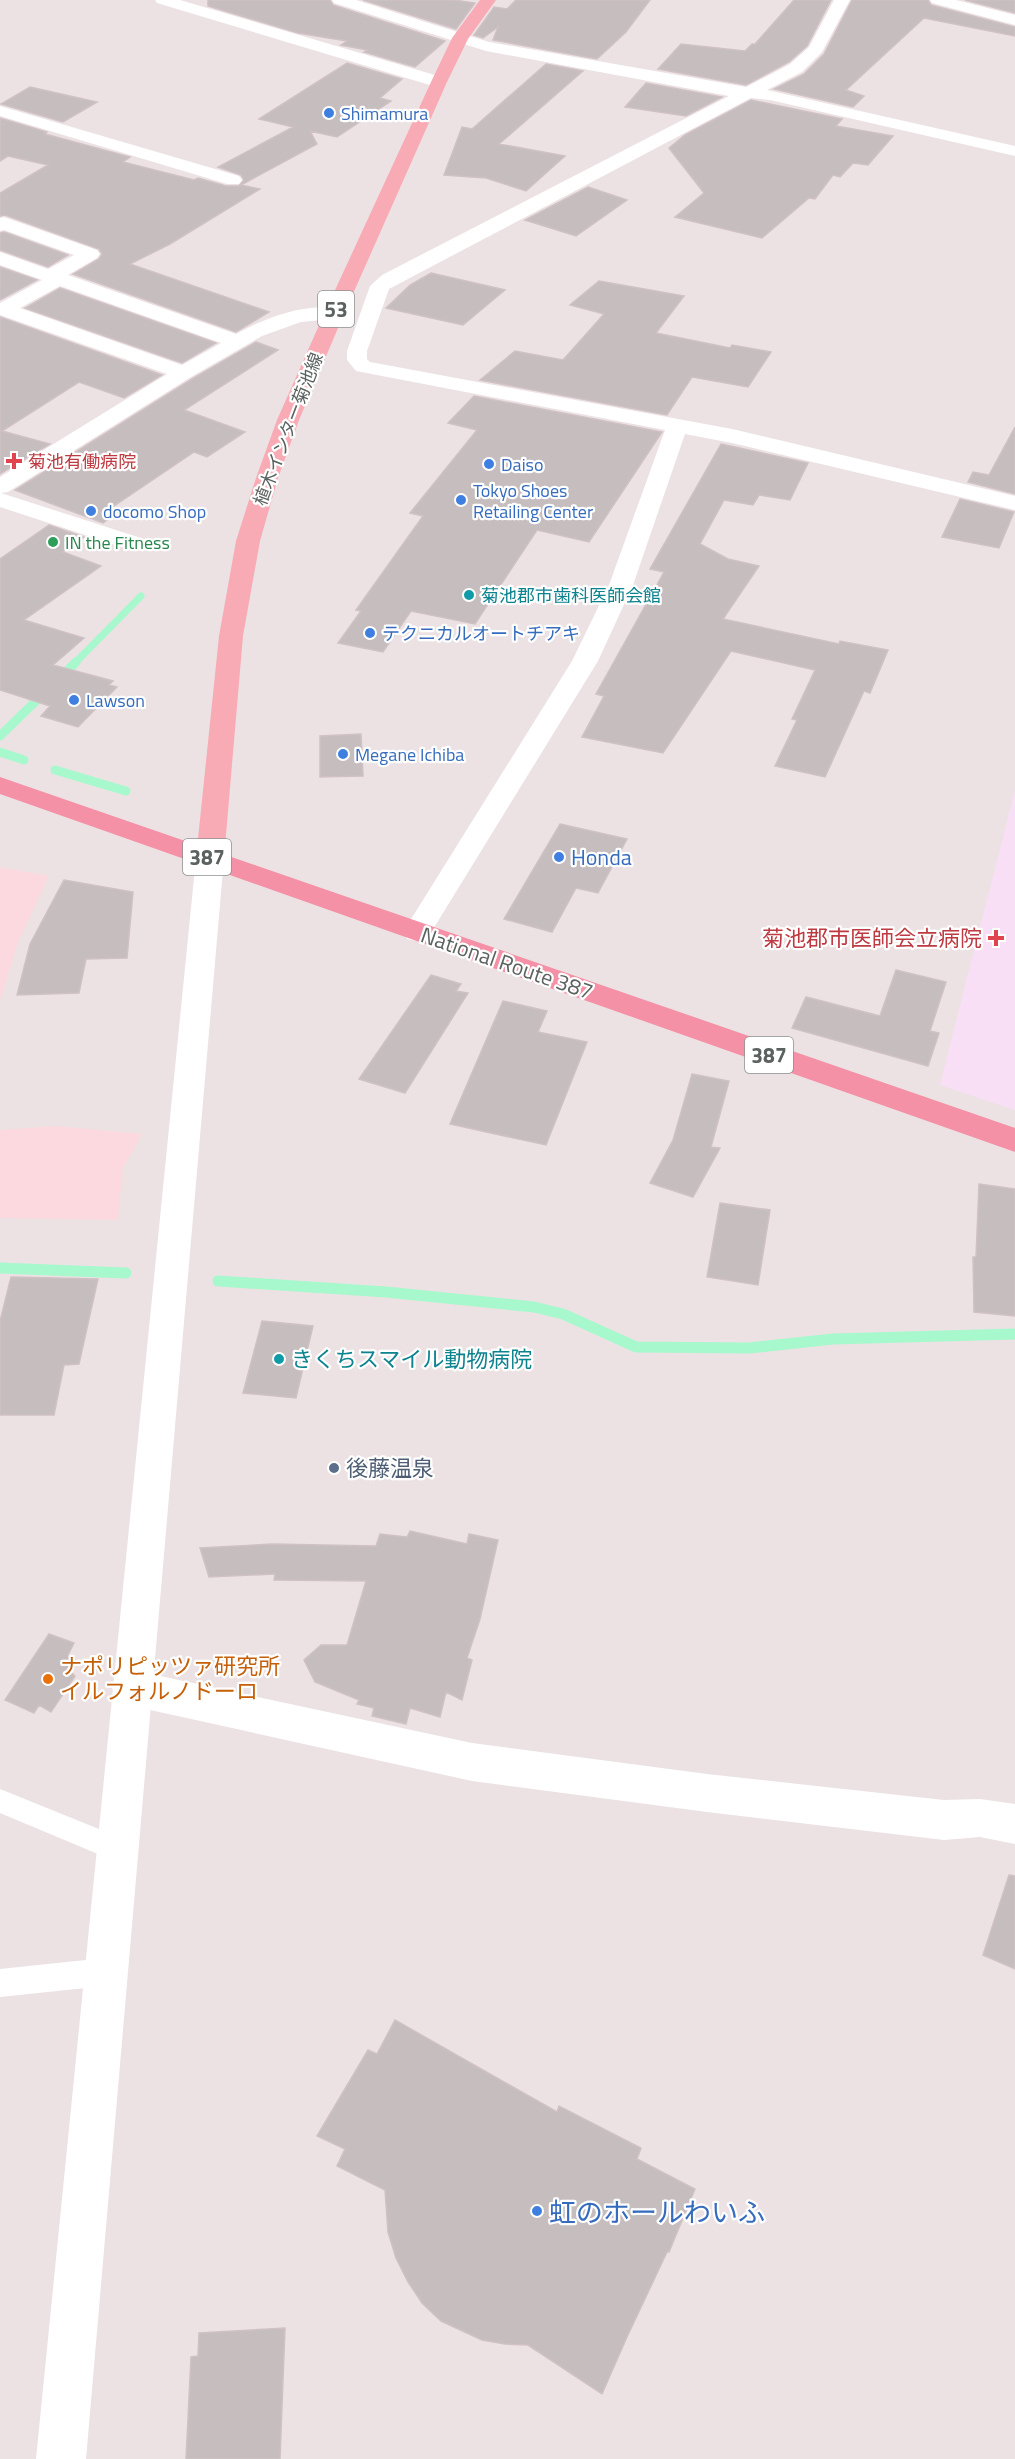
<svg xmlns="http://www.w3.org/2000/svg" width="1015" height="2459" font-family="'Titillium Web','Noto Sans JP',sans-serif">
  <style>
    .commercial { fill: #fbd9df }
    .medical { fill: #f9dff5 }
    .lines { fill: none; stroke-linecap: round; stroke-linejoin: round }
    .stream-far2 { stroke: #a7f8cd; stroke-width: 7 }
    .stream-far1 { stroke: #a7f8cd; stroke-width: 9 }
    .stream { stroke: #a7f8cd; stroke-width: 11 }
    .building { fill: #c5bdbe; stroke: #d0c1c5; stroke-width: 1.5 }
    .lane { fill: #fff; fill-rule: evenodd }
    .street { fill: #fff; fill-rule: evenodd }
    .secondary { fill: #fff; fill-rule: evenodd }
    .primary { fill: #f8abb5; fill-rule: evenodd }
    .highway { fill: #f491a6; fill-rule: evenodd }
    .shop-dot { fill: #3f7fe0; stroke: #fff; stroke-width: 2 }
    .health-dot { fill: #e0444e; stroke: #fff; stroke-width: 2 }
    .leisure-dot { fill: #2e9e5b; stroke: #fff; stroke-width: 2 }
    .culture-dot { fill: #0f9aa8; stroke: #fff; stroke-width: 2 }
    .service-dot { fill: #5c6f8a; stroke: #fff; stroke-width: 2 }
    .food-dot { fill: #e8710a; stroke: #fff; stroke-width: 2 }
    .labels { text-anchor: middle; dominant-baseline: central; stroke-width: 4.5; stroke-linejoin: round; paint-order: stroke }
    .far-shop-label { font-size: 18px; fill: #366cbe; stroke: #fff; text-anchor: start }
    .far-street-label { font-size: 18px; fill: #5b625f; stroke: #fff }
    .far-health-label { font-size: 18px; fill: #be3a42; stroke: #fff; text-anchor: start }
    .far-leisure-label { font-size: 18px; fill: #27864d; stroke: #fff; text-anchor: start }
    .far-culture-label { font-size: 18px; fill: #0d838f; stroke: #fff; text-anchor: start }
    .shield { fill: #fff; stroke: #8c918f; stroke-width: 1.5 }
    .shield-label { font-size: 21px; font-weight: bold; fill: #5b625f }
    .shop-label { font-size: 22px; fill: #366cbe; stroke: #fff; text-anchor: start }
    .health-label { font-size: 22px; fill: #be3a42; stroke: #fff; text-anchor: end }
    .street-label { font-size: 22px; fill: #5b625f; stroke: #fff }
    .culture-label { font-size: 22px; fill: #0d838f; stroke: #fff; text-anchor: start }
    .service-label { font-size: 22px; fill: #4e5e75; stroke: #fff; text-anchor: start }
    .food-label { font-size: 22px; fill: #c56008; stroke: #fff; text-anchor: start }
    .near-shop-label { font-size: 27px; fill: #366cbe; stroke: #fff; text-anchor: start }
  </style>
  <rect width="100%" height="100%" fill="#ece2e4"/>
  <!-- commercial -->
  <path class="commercial" d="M0,867L49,876L18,942L0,1001Z
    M57,1126L142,1134L123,1168L118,1220L0,1218V1130Z"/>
  <!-- medical -->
  <path class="medical" d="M1015,790V1110L940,1085Z"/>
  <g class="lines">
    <!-- stream-far2 -->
    <path class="stream-far2" d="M75,663L141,596"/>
    <!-- stream-far1 -->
    <path class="stream-far1" d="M59,679L76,662
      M0,736L45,692
      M0,752L24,760
      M55,770L126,791"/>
    <!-- stream -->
    <path class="stream" d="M0,1268L126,1273
      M218,1281L386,1292L534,1307L563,1314L636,1347L749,1348L833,1339L1015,1334"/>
  </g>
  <!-- building -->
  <path class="building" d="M208,0H330L333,5L445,41L415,67L364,52L367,50L341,45L347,41L298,33L208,6Z
    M363,0H454L475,3L456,29Z
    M516,0H650L626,32L597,59L493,40L498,27L483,38L474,35L494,7L507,9Z
    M794,0H831L807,46L789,62L746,85L658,69L681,44L745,51L752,44H755Z
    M852,0H928L931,5L1015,27V36L924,18L846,90L864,96L853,107L774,89L804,74L824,54Z
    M965,0H1015V13Z
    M347,63L402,79L380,98L391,101L337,137L310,131L317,144L241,185L260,189L170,244L130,264L269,312L236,332L73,274L99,259L102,254L99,249L5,215L0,216V193L48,165L8,156L0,161V118L47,132L45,134L130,157L123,162L194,180L198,178L226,186H239L244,180L241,175L218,167L293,127L259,119Z
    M546,64L583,71L499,144L565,156L526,191L486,178L444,175L462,127L472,129Z
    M646,83L722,97L686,116L625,107Z
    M30,87L97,102L63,122L1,104Z
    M751,100L842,119L836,126L893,136L868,165L853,163L840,177L833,175L815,199L809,198L762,238L675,217L704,193L669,148L685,135Z
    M588,187L627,200L576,236L525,220Z
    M4,232L68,255L48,267L0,250V233Z
    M0,267L37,280L0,300Z
    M431,273L505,290L463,325L386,308L410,285Z
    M599,281L684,296L656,333L730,348L732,345L771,352L748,387L692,377L667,415L480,380L515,351L563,360L604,314L570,305Z
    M60,288L216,343L182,363L25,308Z
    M0,317L162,375L124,398L79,382L2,431L50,444L0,474Z
    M256,342L278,350L184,410L245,432L207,457L194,452L108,510L117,513L103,523L15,490L192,379Z
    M474,396L662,432L589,542L537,530L475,624L411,611L383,652L338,643L361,611L356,610L423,516L410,513L477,430L448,423Z
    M1015,427V494L968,482L973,472L989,475Z
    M721,444L808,463L790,500L759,495L753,505L724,500L700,544L728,559L759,566L723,619L839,644L840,641L888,650L870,693L864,691L825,777L775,766L797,720L792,719L815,670L731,651L663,753L582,737L604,696L596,694L664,572L650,569Z
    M960,499L1014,512L999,548L942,537Z
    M49,525L84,537L63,552L101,566L24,620L84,638L53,665L113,681L109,685L117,687L78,727L41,716L50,706L0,690V559Z
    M361,734L363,776L320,777V736Z
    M560,824L627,839L598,893L576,888L552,932L504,919Z
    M64,880L133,892L127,958L86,959L79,993L17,995L30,944Z
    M896,970L946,982L930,1031L939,1033L928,1066L792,1028L806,997L880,1016Z
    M431,975L461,984L456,991L468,993L405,1093L359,1079Z
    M503,1001L547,1011L538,1032L587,1042L546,1145L450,1124Z
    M692,1074L729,1081L711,1147L720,1148L693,1197L650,1183L673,1140Z
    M979,1184L1015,1189V1316L974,1312L973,1257H976Z
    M720,1203L770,1210L758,1285L707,1277Z
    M11,1277L98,1279L79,1364L64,1365L54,1415H0V1321Z
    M262,1321L313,1326L296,1398L243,1393Z
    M410,1531L467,1544L469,1534L498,1540L480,1619L467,1658L472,1660L462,1700L446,1692L440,1717L410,1708L406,1724L372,1716L374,1708L357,1704L359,1700L315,1682L304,1660L321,1645H347L366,1581L274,1580L275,1574L209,1577L200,1548L272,1544L376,1546L380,1534L407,1537Z
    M49,1634L74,1643L68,1655L77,1661L71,1672L75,1676L51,1712L39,1705L34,1713L5,1700Z
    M1009,1875L1015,1876V1969L983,1955Z
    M395,2020L557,2112L559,2106L641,2148L637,2159L695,2189L669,2252H667L627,2337L602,2394L528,2345L505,2344L482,2340L441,2321L422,2303L408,2282L396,2258L388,2232L385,2190L337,2166L345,2149L317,2136L368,2050L377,2054Z
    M285,2328L280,2459H186L191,2357L198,2356L199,2333Z"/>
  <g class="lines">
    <!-- lane -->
    <path class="lane" d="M0,1789L126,1840L130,1849L126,1858L117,1862L0,1813Z
      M105,1958L115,1962L119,1972L115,1982L105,1986L0,1997V1969Z"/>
    <!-- street -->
    <path class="street" d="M155,0H180L445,78L447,82L445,86H433L157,3Z
      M332,0H356L489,42L746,87L790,64L809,47L834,0H850L822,52L802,72L767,90L1015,146V156L770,100L751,98L389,289L367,351V359L370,362L732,429L1015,496V510L732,443L685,434L633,585L598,661L427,939L417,941L407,939L403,932L572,661L609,585L665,430L356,371L347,360V351L370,286L382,275L729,96L486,51L334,3Z
      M930,0H956L1015,15V25L932,3Z
      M0,106L239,176L242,180L239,184H227L0,116Z
      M4,217L97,250L100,254L97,258L68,275L236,334C265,318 307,301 341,310L344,314L341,318L301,322L262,336L191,377L8,492L1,493L144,539L148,544L144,549L136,551L128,549L0,507V477L167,374L0,315V303L42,280L0,265V252L48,269L74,255L4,230L0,231V218ZM60,286L221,343L182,365L20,308Z
      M132,1670L472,1743L707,1774L944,1800L980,1799L1015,1804V1844L980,1837L944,1840L707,1812L472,1781L132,1706L118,1701L112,1688L118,1675Z"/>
    <!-- secondary -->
    <path class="secondary" d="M210,849L220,852L224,858L86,2459H36L196,858L200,852Z"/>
    <!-- primary -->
    <path class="primary" d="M480,0H496L468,39L447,82L344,314L299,420L278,478L260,541L243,636L224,858L220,864L210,867L200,864L196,858L219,636L236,541L256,478L277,420L324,314L431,82L452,38Z"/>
    <!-- highway -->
    <path class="highway" d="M0,777L1015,1128V1152L0,794Z"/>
  </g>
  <!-- markers -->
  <g class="shop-dot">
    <circle cx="329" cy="113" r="6"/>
    <circle cx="489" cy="464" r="6"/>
    <circle cx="461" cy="500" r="6"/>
    <circle cx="91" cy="511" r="6"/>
    <circle cx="370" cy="633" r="6"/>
    <circle cx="74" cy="700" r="6"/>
    <circle cx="343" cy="754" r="6"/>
    <circle cx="559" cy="857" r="6"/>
    <circle cx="537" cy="2211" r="6"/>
  </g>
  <g class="health-dot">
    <path d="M11 452h6v6h6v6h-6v6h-6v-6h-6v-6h6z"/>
    <path d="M993 929h6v6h6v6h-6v6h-6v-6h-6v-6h6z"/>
  </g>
  <circle class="leisure-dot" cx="53" cy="542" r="6"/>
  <g class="culture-dot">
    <circle cx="469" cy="595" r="6"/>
    <circle cx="279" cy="1359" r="6"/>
  </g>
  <circle class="service-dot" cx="334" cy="1468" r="6"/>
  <circle class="food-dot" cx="48" cy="1679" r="6"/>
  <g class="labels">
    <!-- far-shop labels -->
    <g class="far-shop-label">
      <text x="341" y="113">Shimamura</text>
      <text x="501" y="464">Daiso</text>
      <text x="473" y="490">Tokyo Shoes<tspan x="473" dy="21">Retailing Center</tspan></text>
      <text x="103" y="511">docomo Shop</text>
      <text x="382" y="633">テクニカルオートチアキ</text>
      <text x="86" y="700">Lawson</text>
      <text x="355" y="754">Megane Ichiba</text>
    </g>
    <!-- far-street labels -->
    <g class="far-street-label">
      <text transform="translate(288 429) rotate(-69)">植木インター菊池線</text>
    </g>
    <!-- far-health labels -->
    <g class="far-health-label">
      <text x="28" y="461">菊池有働病院</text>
    </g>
    <!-- far-leisure labels -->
    <g class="far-leisure-label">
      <text x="65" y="542">IN the Fitness</text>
    </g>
    <!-- far-culture labels -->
    <g class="far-culture-label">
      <text x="481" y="595">菊池郡市歯科医師会館</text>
    </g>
    <!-- shield labels -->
    <g class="shield">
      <rect x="318" y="291" width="36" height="36" rx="4.5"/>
      <rect x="183" y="839" width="48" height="36" rx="4.5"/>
      <rect x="745" y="1037" width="48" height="36" rx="4.5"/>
    </g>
    <g class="shield-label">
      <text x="336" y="309">53</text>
      <text x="207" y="857">387</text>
      <text x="769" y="1055">387</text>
    </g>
    <!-- shop labels -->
    <g class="shop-label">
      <text x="571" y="857">Honda</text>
    </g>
    <!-- health labels -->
    <g class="health-label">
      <text x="982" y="938">菊池郡市医師会立病院</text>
    </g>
    <!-- street labels -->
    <g class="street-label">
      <text transform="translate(507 963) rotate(19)">National Route 387</text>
    </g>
    <!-- culture labels -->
    <g class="culture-label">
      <text x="291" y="1359">きくちスマイル動物病院</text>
    </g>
    <!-- service labels -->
    <g class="service-label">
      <text x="346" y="1468">後藤温泉</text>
    </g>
    <!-- food labels -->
    <g class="food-label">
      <text x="60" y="1666">ナポリピッツァ研究所<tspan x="60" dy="25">イルフォルノドーロ</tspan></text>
    </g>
    <!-- near-shop labels -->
    <g class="near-shop-label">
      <text x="549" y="2211">虹のホールわいふ</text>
    </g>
  </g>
</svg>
